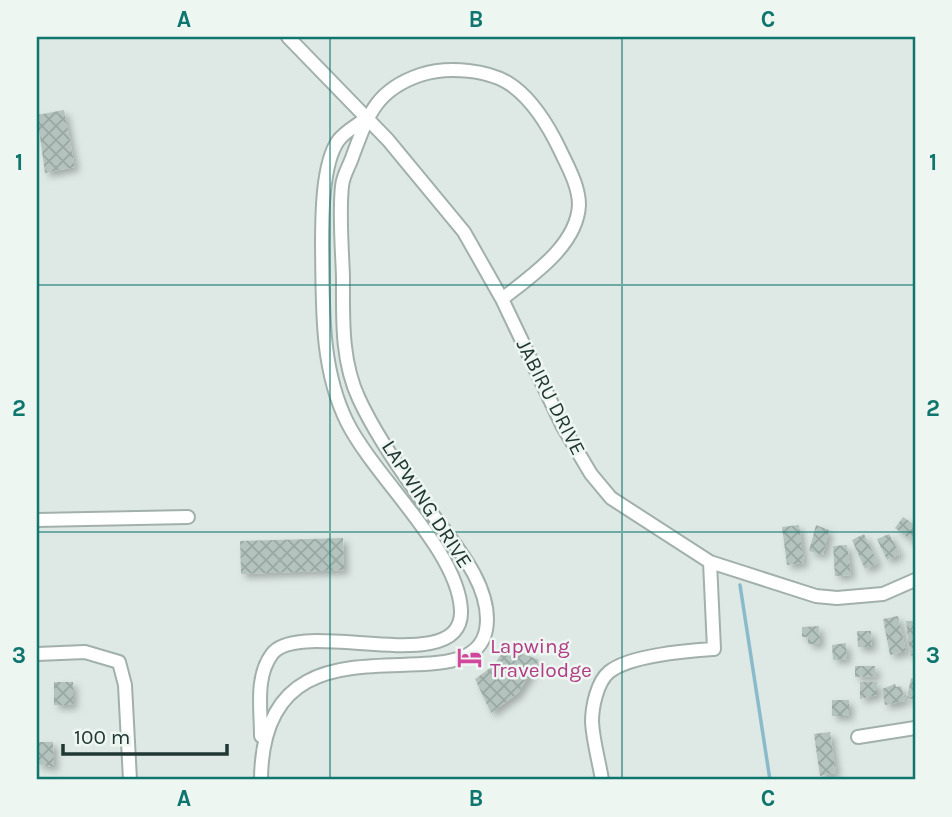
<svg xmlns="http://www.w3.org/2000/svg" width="952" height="817" font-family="Karla,sans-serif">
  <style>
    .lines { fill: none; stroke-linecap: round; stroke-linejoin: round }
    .stream { stroke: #89bbcb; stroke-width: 3.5 }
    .building { fill: url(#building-cross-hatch); filter: url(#shadow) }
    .minor-casing { stroke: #a2b0ac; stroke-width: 16 }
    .minor { stroke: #fff; stroke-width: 12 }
    .grid { fill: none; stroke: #0f766e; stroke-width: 2; stroke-opacity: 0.55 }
    .labels { text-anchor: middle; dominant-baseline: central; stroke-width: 5; stroke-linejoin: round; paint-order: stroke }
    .street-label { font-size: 21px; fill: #213733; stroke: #eef6f2 }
    .hotel-label { font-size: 21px; fill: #b23c85; stroke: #eef6f2; text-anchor: start }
    .neatline { fill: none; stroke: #0f766e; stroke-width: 2.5 }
    .grid-label { font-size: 23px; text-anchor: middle; font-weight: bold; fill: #0f766e }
  </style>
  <defs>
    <pattern id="building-cross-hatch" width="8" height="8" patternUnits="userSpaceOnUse" patternTransform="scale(1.75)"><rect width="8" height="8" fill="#b4c3be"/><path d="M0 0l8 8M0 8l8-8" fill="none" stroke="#9aa8a4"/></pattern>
    <filter id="shadow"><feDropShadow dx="4.5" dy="4.5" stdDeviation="3.5" flood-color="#0004"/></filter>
  </defs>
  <rect width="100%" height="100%" fill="#dee9e5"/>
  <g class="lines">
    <!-- stream -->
    <path class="stream" d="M740,585L770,780"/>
  </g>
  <!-- building -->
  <path class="building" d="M64,110L75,167L45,173L37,115Z
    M903,517L915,525V543L895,528Z
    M799,525L804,563L787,565L782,527Z
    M816,525L829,530L823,555L809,551Z
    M864,534L878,563L865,569L852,540Z
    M889,534L900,554L887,560L877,539Z
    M343,538L344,570L241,574L240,541Z
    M847,545L851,575L835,576L833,546Z
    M898,616L906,651L890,655L883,619Z
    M906,621H915V655L910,656Z
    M819,626L820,644H808V637H802V627Z
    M857,631H871L872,647H858Z
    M846,643L847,659L833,660L832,645Z
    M506,647L539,660L518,693L491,713L475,679L493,666Z
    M855,666H875L876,676L855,677Z
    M911,678L915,679V700L907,698Z
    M54,682H73V705H54Z
    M860,682H877V695L860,699Z
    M895,684L896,687L901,686L905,701L885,705L882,689Z
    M832,700H849V716H832Z
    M830,732L836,773L820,776L814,734Z
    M37,742H53L54,767L37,764Z"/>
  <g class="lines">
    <defs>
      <path id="minor" d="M288,37L388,140L464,232L502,299L563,427L591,474L611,498L710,562L816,596L837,598L883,594L915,580
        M37,520L188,517
        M37,654L85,652L119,662L125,685L130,780
        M261,736C261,708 255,677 272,654C300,616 464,681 461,610C458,550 375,478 347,422C320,367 323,305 322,245C322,218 322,164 338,141C345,131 357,126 366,118
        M858,737L915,728
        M261,780C262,595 470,712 486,630C495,581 441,530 417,493C396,464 374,431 359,399C341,361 343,318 343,277C342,247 339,215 342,186C343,175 350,165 353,155C368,115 376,90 420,75C447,66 491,69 514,87C535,103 549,127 560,150C568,167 579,186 579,205C577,246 531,276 502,299
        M602,780C599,761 593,741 592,722C592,707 597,682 609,672C630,655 687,651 714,649L710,562"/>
    </defs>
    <!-- minor casing -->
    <use href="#minor" class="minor-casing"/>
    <!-- minor -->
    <use href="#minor" class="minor"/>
  </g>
  <!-- grid -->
  <path class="grid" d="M330,37V780M622,37V780M37,285H915M37,532H915"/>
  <!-- icons -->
  <defs>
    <symbol id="hotel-bare" viewBox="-9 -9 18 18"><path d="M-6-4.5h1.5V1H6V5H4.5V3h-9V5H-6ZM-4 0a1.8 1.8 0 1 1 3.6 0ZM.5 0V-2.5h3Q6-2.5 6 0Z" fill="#d1479c" stroke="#eef6f2" stroke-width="2.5" paint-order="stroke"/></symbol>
  </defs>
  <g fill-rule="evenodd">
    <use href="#hotel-bare" x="452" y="640" width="35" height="35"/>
  </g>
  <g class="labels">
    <!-- street labels -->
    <g class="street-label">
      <text transform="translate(551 397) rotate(63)">JABIRU DRIVE</text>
      <text transform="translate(427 504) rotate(57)">LAPWING DRIVE</text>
    </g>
    <!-- hotel labels -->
    <g class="hotel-label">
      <text x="490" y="646">Lapwing<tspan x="490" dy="24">Travelodge</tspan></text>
    </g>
  </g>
  <!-- border -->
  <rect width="952" height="817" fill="none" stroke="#eef6f2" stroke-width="77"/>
  <!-- scale -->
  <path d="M63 744v10h164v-10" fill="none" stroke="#213733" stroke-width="3.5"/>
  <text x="74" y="744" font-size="21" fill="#213733" stroke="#eef6f2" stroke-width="5" paint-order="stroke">100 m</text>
  <rect x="38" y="38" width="876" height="740" class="neatline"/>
  <g class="grid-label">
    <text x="184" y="27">A</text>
    <text x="476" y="27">B</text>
    <text x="768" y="27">C</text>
    <text x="19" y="170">1</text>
    <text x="933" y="170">1</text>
    <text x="19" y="416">2</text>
    <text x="933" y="416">2</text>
    <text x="19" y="663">3</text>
    <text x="933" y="663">3</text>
    <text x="184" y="806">A</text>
    <text x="476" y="806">B</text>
    <text x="768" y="806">C</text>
  </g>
</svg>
